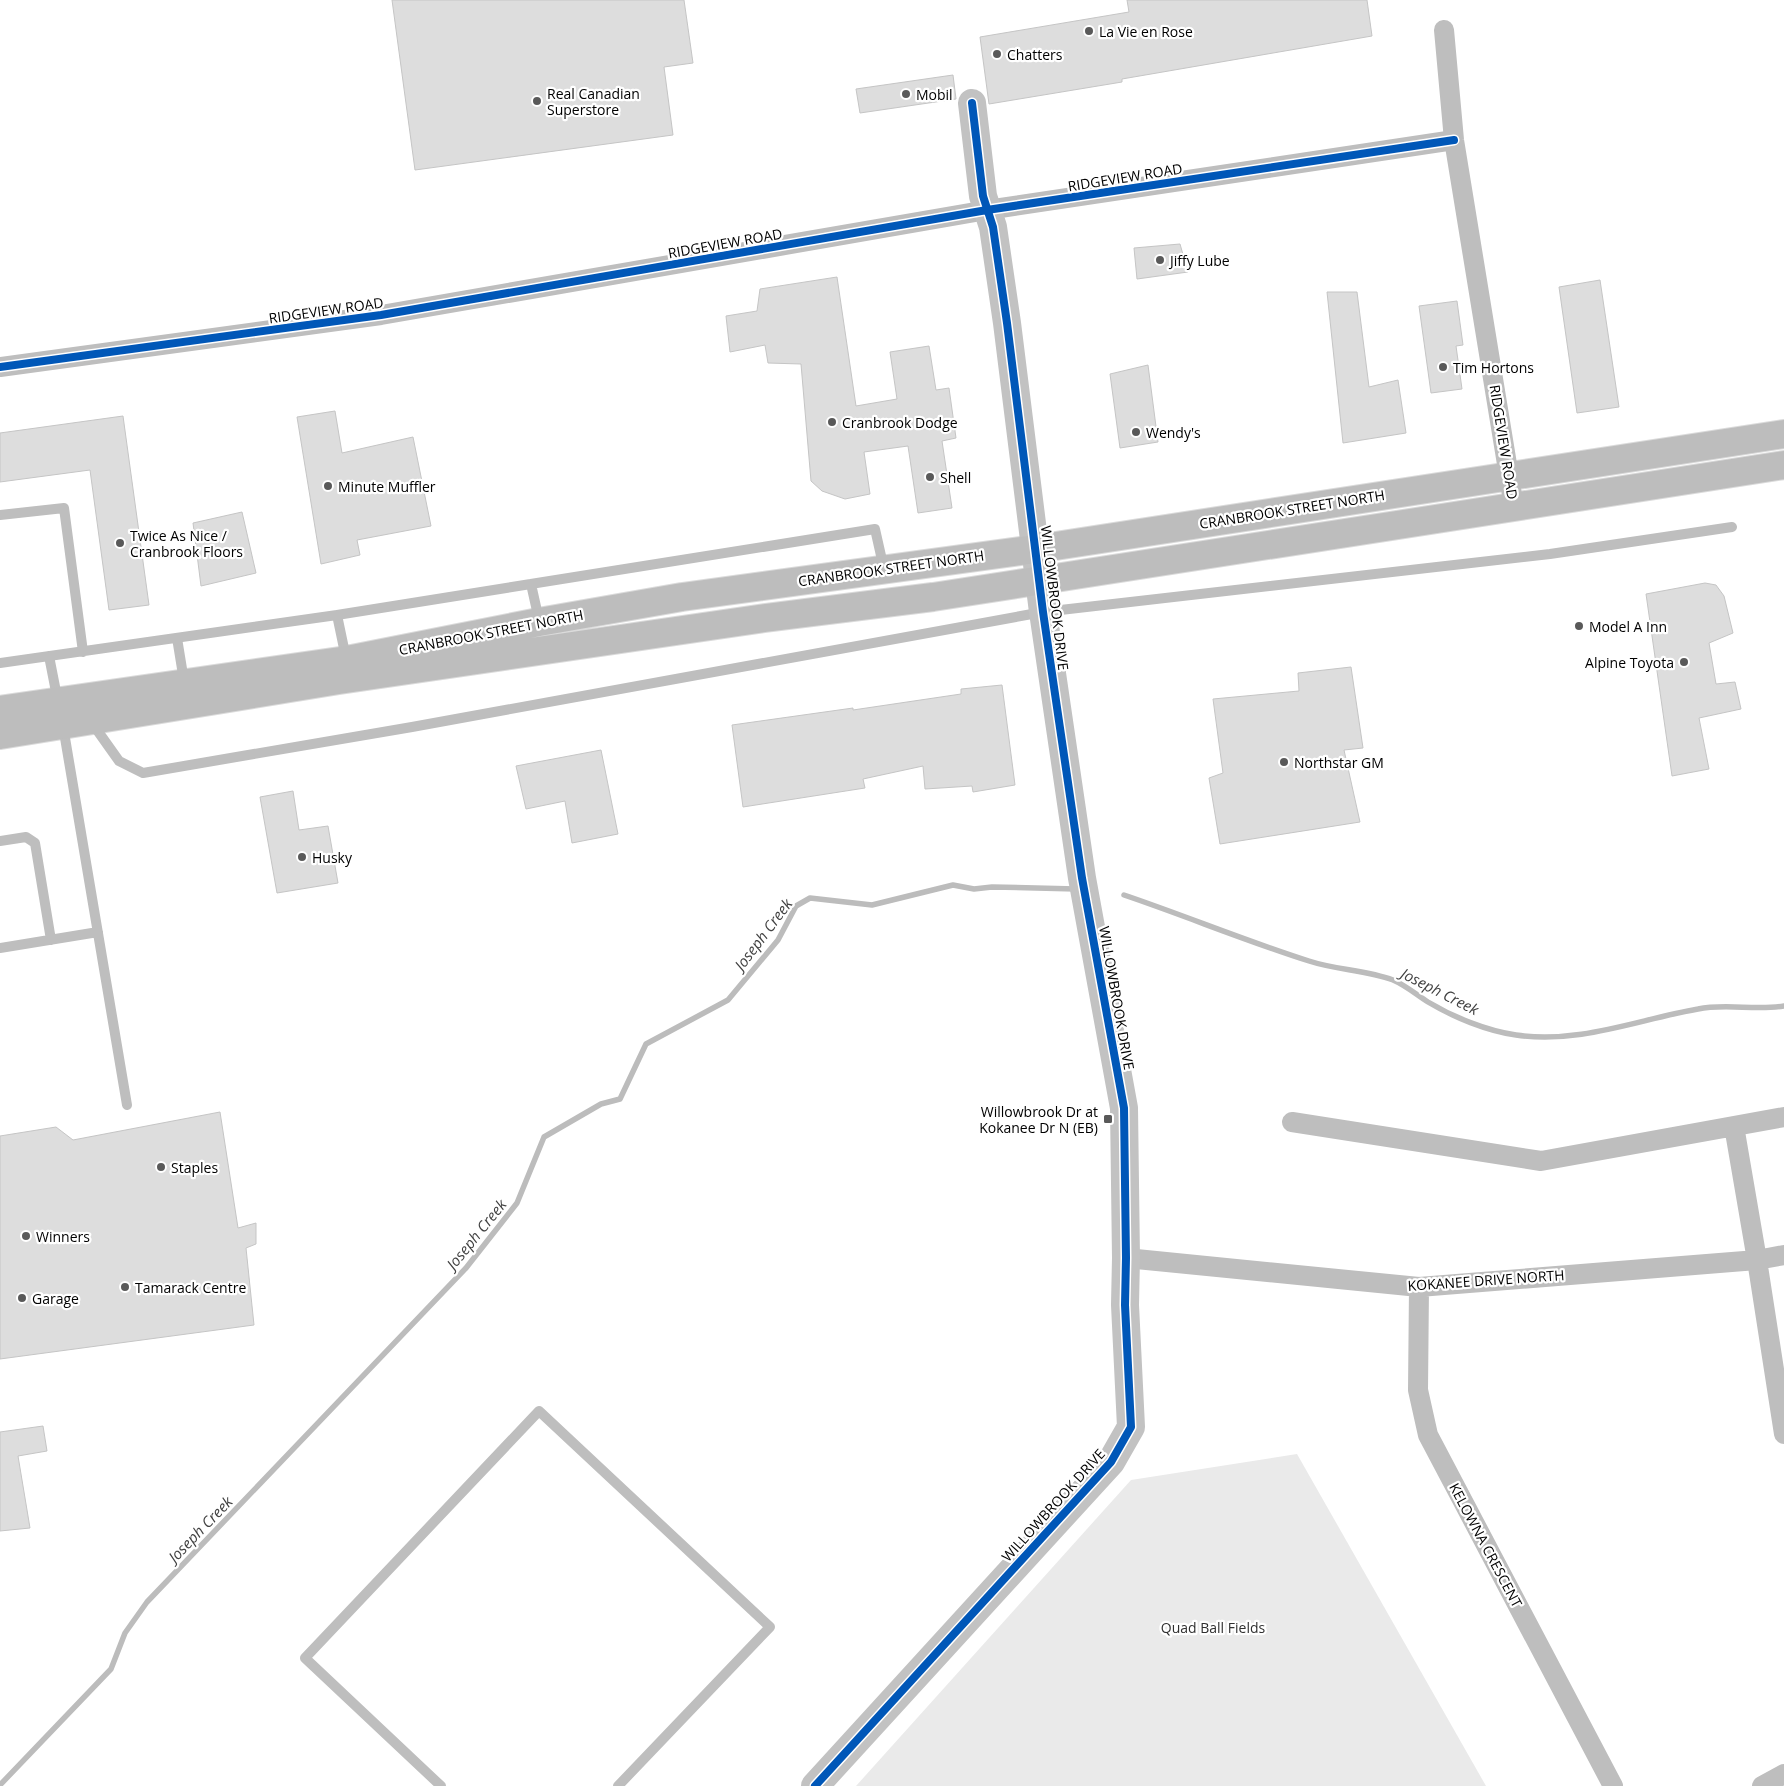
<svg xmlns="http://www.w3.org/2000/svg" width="1784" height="1786" font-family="'Open Sans',sans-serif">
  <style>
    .green { fill: #eaeaea }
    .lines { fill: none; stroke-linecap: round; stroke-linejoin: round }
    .stream { stroke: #bcbcbc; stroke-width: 5.5 }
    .building { fill: #ddd; stroke: #c5c5c5 }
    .highway-casing { stroke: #dbdbdb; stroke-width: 30 }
    .lane { stroke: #bebebe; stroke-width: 10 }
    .street { stroke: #bebebe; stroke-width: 20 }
    .secondary { stroke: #c2c2c2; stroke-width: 28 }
    .highway { stroke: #bdbdbd; stroke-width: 28 }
    .cycleway-casing { stroke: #fff; stroke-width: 11 }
    .cycleway { stroke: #0057b8; stroke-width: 8 }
    .poi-dot { fill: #595959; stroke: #fff; stroke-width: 2 }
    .labels { text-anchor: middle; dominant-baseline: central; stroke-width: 4.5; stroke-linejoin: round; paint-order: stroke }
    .poi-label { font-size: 14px; fill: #000; stroke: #fff; text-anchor: start }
    .street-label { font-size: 14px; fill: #000; stroke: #fff }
    .park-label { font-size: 14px; fill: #303030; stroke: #fff }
    .water-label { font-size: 15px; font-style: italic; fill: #414141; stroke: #fff }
  </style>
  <rect width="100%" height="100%" fill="#fff"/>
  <!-- green -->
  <path class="green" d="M1297,1454L1486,1786H856L1131,1480Z"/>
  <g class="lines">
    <!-- stream -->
    <path class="stream" d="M1124,895C1186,916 1246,941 1309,961C1336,970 1366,970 1393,980C1405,985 1417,995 1428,1002C1453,1017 1487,1031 1516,1035C1580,1044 1636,1020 1698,1009C1726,1003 1756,1011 1784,1006
      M0,1785L111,1669L125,1633L147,1602L466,1268L517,1203L544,1137L601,1104L620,1099L646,1044L728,1000L778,940L796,906L810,898L872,905L953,885L974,889L992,887L1076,889"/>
  </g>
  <!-- building -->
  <path class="building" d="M392,0H684L693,63L664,67L673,135L415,170Z
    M1127,0H1367L1372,36L1122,79V82L989,104L980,37L1129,12Z
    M953,75L956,99L860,113L856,89Z
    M1180,244L1188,272L1137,279L1134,248Z
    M837,277L856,406L897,399L890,352L929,346L936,390L949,388L956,438L942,441L952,508L918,513L908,446L864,452L870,494L845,499L822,491L811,481L801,364L768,363L765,345L730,352L726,316L757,311L760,289Z
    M1600,280L1619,407L1577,413L1559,287Z
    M1327,292H1357L1369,387L1398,380L1406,433L1343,443Z
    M1457,301L1463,345L1456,346L1462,389L1431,393L1419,306Z
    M1148,365L1158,442L1120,448L1110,374Z
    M335,411L342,453L413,437L431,526L357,540L360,555L321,564L297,417Z
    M123,416L149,605L109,610L90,470L0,482V433Z
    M242,512L256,573L201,586L193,523Z
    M1705,583L1716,585L1724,596L1733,633L1709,643L1716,684L1735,682L1741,709L1699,718L1709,769L1672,776L1646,594Z
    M1351,667L1363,748L1344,750L1360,822L1220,844L1209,778L1223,773L1213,699L1299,691L1298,673Z
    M1002,685L1015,785L973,792L972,786L925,789L923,766L863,779L865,788L743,807L732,725L853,708V710L961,694V689Z
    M601,750L618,834L572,843L565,801L526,809L516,766Z
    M293,791L299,830L328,826L338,883L277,893L260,797Z
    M220,1112L238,1228L256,1223V1244L246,1248L254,1325L0,1359V1136L56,1127L73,1140Z
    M43,1426L47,1451L18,1456L30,1528L0,1531V1432Z"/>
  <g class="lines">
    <defs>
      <path id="highway" d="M0,710L347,660L539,622L682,597L1036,549L1784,434
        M0,735L339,680L765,618L933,597L1784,465"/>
    </defs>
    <!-- highway casing -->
    <use href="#highway" class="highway-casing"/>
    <!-- lane -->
    <path class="lane" d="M0,515L64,508L83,652
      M531,584L539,620
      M337,615L346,658
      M177,638L184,681
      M49,656L58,702
      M0,663L337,615L875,529L884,569
      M92,723L119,761L143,773L412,727L1043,612L1550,554L1732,527
      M63,726L127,1105
      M0,841L26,837L35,843L51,940
      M0,948L98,932
      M441,1786L305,1658L539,1411L770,1627L618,1786"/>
    <!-- street -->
    <path class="street" d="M1444,30L1454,140L1514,507
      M0,367L381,315L987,210L1454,140
      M1292,1122L1541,1161L1784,1117
      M1734,1126L1757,1260L1784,1434
      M1126,1258L1419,1287L1757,1260L1784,1255
      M1419,1287L1418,1390L1428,1435L1613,1786
      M1762,1786L1784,1774"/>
    <!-- secondary -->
    <path class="secondary" d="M815,1786L1111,1462L1131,1427L1125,1305L1126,1258L1124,1108L1082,878L1043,612L1007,323L993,227L983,196L972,103"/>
    <!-- highway -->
    <use href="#highway" class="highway"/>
    <defs>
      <path id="cycleway" d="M0,367L381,315L987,210L1454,140
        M815,1786L1111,1462L1131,1427L1125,1305L1126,1258L1124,1108L1082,878L1043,612L1007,323L993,227L983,196L972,103"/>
    </defs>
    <!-- cycleway casing -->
    <use href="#cycleway" class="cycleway-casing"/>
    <!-- cycleway -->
    <use href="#cycleway" class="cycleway"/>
  </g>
  <!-- markers -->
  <g class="poi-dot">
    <circle cx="1089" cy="31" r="5"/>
    <circle cx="997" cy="54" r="5"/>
    <circle cx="906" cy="94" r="5"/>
    <circle cx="537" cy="101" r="5"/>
    <circle cx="1160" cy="260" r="5"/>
    <circle cx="1443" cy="367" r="5"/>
    <circle cx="832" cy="422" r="5"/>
    <circle cx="1136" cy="432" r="5"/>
    <circle cx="930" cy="477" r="5"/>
    <circle cx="328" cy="486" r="5"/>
    <circle cx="120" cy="543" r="5"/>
    <circle cx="1579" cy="626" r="5"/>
    <circle cx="1684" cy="662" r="5"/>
    <circle cx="1284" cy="762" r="5"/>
    <circle cx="302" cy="857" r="5"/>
    <rect x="1103" y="1114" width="10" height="10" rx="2.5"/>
    <circle cx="161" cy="1167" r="5"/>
    <circle cx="26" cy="1236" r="5"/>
    <circle cx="125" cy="1287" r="5"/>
    <circle cx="22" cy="1298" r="5"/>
  </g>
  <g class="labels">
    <!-- poi labels -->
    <g class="poi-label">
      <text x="1099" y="31">La Vie en Rose</text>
      <text x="1007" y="54">Chatters</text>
      <text x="547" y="93">Real Canadian<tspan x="547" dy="16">Superstore</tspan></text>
      <text x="916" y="94">Mobil</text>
      <text x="1170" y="260">Jiffy Lube</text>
      <text x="1453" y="367">Tim Hortons</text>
      <text x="842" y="422">Cranbrook Dodge</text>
      <text x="1146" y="432">Wendy's</text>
      <text x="940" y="477">Shell</text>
      <text x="338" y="486">Minute Muffler</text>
      <text x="130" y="535">Twice As Nice /<tspan x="130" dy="16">Cranbrook Floors</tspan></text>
      <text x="1589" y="626">Model A Inn</text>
      <text x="1674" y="662" text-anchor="end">Alpine Toyota</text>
      <text x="1294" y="762">Northstar GM</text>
      <text x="312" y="857">Husky</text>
      <text x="1098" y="1111" text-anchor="end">Willowbrook Dr at<tspan x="1098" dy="16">Kokanee Dr N (EB)</tspan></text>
      <text x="171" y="1167">Staples</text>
      <text x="36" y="1236">Winners</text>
      <text x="135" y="1287">Tamarack Centre</text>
      <text x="32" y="1298">Garage</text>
    </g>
    <!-- street labels -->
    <g class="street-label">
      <text transform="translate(1125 177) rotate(-9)">RIDGEVIEW ROAD</text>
      <text transform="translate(725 243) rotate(-10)">RIDGEVIEW ROAD</text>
      <text transform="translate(326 310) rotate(-8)">RIDGEVIEW ROAD</text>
      <text transform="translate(1504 442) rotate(81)">RIDGEVIEW ROAD</text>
      <text transform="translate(1292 509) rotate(-9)">CRANBROOK STREET NORTH</text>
      <text transform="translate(891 568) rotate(-8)">CRANBROOK STREET NORTH</text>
      <text transform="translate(1055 598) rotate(83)">WILLOWBROOK DRIVE</text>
      <text transform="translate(491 632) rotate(-11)">CRANBROOK STREET NORTH</text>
      <text transform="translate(1117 998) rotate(80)">WILLOWBROOK DRIVE</text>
      <text transform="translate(1486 1280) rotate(-4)">KOKANEE DRIVE NORTH</text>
      <text transform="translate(1053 1505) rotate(-48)">WILLOWBROOK DRIVE</text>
      <text transform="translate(1486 1545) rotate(62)">KELOWNA CRESCENT</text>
    </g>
    <!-- park labels -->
    <g class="park-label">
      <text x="1213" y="1627">Quad Ball Fields</text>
    </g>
    <!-- water labels -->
    <g class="water-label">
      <text transform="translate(763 934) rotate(-53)">Joseph Creek</text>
      <text transform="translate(1440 991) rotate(27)">Joseph Creek</text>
      <text transform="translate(476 1234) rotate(-51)">Joseph Creek</text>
      <text transform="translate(200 1529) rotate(-46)">Joseph Creek</text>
    </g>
  </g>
</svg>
